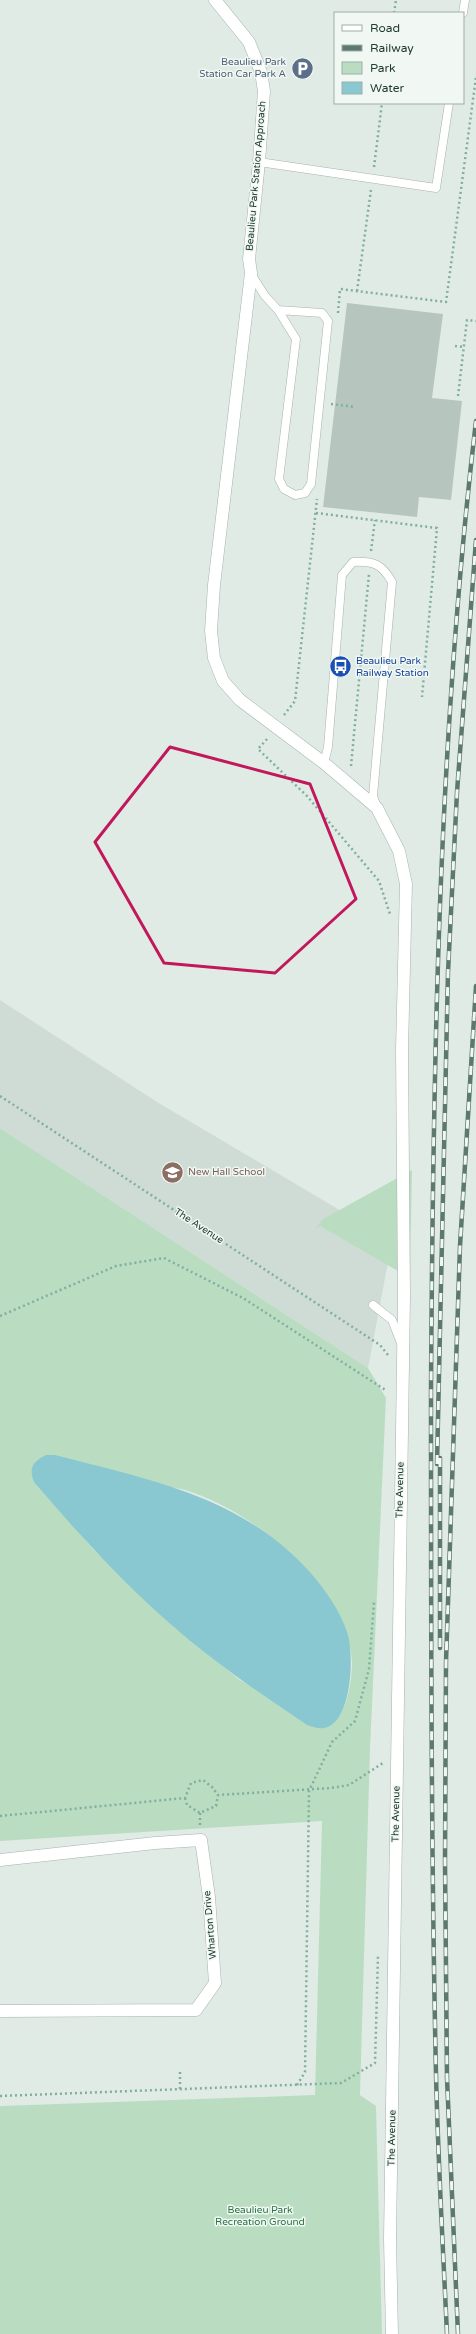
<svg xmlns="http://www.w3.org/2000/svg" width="476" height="2334" font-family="'Varela Round',sans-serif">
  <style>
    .built { fill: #cfdbd5 }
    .green { fill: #baddc2; fill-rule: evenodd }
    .water { fill: #89c8d0 }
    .building { fill: #b6c6bf }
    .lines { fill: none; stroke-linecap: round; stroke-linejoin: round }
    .lane-casing { stroke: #a4b3ad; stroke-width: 9 }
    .street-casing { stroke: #a4b3ad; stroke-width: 13 }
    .path { stroke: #81af9f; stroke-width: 2.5; stroke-dasharray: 2 3; stroke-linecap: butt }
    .lane { stroke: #fff; stroke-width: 8 }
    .street { stroke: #fff; stroke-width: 12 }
    .rail-casing { stroke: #5c786f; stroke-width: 4.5 }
    .rail { stroke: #f1f8f4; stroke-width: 3; stroke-dasharray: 9; stroke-linecap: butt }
    .marked { fill: none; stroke: #c2185b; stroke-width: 3; stroke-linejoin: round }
    .labels { text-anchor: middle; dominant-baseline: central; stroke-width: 3; stroke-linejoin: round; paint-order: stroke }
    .service-label { font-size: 10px; fill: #4e5e75; stroke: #f1f8f4; text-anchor: end }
    .street-label { font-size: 10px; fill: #213c34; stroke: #f1f8f4 }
    .transit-label { font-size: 10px; fill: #164399; stroke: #f1f8f4; text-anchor: start }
    .education-label { font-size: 10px; fill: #785e54; stroke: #f1f8f4; text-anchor: start }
    .park-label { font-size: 10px; fill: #2c7245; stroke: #f1f8f4 }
  </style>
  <rect width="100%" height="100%" fill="#e1ebe6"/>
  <!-- built -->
  <path class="built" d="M0,1000L157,1102L392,1241L368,1368L0,1128Z"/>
  <!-- green -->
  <path class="green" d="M0,1128L368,1368L386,1398L370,1749L360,2095L376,2106L382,2334H0V2106L315,2095L322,1821L0,1841ZM32,1476C67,1479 102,1482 137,1486C153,1487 171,1486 185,1490C252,1510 350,1587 352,1661C352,1679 348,1708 335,1722C333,1725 328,1726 325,1728L240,1680L175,1628L92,1548Z
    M412,1170L410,1278L320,1226L315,1229L323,1219Z"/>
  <!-- water -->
  <path class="water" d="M46,1455H55C139,1477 226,1493 292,1554C315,1575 339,1605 348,1635C354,1656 352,1722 325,1728C319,1729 313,1727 307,1725C273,1702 240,1680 208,1655C143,1605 87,1544 34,1482C28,1467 34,1461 46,1455Z"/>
  <!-- building -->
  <path class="building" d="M347,303L443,314L432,398L462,401L451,500L419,497L417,517L323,507Z"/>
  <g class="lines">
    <defs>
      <path id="lane" d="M463,13L465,0
        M259,162L436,188L449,103
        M251,274L265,296L278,310
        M278,310L322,313L328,321L311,484L305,493L295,495L284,489L279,479L296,339Z
        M324,763L328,747L342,575L353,562C374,561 382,564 392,582L373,796L377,807
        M373,1305L392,1320L401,1343"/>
      <path id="street" d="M215,0L249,42L261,72L264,91L259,162L249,259L251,273L214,585L211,631L214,658L223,681L240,700L324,763L377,808L399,851L406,884L402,1050L404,1296L390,2239L392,2334
        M0,1860L155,1843L201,1840L209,1897L215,1983L196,2010L0,2011"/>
    </defs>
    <!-- lane casing -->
    <use href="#lane" class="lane-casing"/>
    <!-- street casing -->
    <use href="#street" class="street-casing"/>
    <!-- path -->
    <path class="path" d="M394,13L396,0
      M374,167L382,103
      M357,291L371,190
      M338,313L340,289L446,302L476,77
      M455,346L464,347
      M458,396L467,320L476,321
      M331,404L355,407
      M316,513L437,528L422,697
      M371,551L375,520
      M284,715L295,701L317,499
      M267,739L258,749L307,796L379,881L390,914
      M351,766L369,574
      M0,1096L380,1345L388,1355
      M0,1316L116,1266L164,1258L243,1298L387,1391
      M185,1798L187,1805L200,1813L216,1806L218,1795
      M200,1813V1826
      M0,1816L185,1798L191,1783L203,1780L212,1787L218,1795L331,1788L349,1785L383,1763
      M297,2085L305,2072L309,1791L332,1742L355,1721L369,1669L374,1602
      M180,2089V2069
      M0,2096L341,2083L375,2063L378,1956"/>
    <!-- lane -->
    <use href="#lane" class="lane"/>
    <!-- street -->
    <use href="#street" class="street"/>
    <defs>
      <path id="rail" d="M440,1458V1648
        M437,1464L448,972L457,792L476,540
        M447,2334C443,2248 438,2161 436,2074C431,1847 431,1619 431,1391C433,1067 438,742 476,421
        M458,2334L447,2078L445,1862L446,1662L460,1246L476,986"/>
    </defs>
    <!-- rail casing -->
    <use href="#rail" class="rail-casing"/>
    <!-- rail -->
    <use href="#rail" class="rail"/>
  </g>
  <!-- marked area -->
  <path class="marked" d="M170,747L310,784L356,899L275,973L164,963L95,842Z"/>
  <!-- icons -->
  <defs>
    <symbol id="parking-disc" viewBox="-11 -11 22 22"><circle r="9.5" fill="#5c6f8a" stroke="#f1f8f4"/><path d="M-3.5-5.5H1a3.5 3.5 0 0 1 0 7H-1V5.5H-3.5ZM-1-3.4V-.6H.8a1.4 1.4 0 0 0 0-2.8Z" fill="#fff"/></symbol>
    <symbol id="bus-disc" viewBox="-11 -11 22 22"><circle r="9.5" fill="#1a4fb4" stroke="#f1f8f4"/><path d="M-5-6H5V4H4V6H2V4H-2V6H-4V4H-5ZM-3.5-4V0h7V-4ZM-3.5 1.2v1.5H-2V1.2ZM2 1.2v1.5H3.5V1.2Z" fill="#fff"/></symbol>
    <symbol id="school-disc" viewBox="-11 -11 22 22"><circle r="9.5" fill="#8d6e63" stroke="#f1f8f4"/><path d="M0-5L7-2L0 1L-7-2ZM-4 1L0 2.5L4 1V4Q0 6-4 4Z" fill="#fff"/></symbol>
  </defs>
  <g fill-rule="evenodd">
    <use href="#parking-disc" x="290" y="56" width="25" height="25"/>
    <use href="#bus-disc" x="328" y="654" width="25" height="25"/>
    <use href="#school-disc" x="160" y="1160" width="25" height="25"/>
  </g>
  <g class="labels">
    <!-- service labels -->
    <g class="service-label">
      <text x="286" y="62">Beaulieu Park<tspan x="286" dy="12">Station Car Park A</tspan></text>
    </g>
    <!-- street labels -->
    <g class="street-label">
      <text transform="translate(256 176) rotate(-85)">Beaulieu Park Station Approach</text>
      <text transform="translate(199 1226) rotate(33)">The Avenue</text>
      <text transform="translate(400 1490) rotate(-89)">The Avenue</text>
      <text transform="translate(396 1814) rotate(-89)">The Avenue</text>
      <text transform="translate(210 1925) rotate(-95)">Wharton Drive</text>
      <text transform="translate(392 2138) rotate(-89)">The Avenue</text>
    </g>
    <!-- transit labels -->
    <g class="transit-label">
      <text x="356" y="661">Beaulieu Park<tspan x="356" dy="12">Railway Station</tspan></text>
    </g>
    <!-- education labels -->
    <g class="education-label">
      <text x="188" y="1172">New Hall School</text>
    </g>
    <!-- park labels -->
    <g class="park-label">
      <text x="260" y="2210">Beaulieu Park<tspan x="260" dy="12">Recreation Ground</tspan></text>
    </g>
  </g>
  <!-- legend -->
  <rect x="334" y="12" width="130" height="92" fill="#f1f8f4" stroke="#9eada7"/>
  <rect x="342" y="25" width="20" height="6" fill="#ffffff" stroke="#9eada7"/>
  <text x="370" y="32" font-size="12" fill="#213c34">Road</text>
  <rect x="342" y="45" width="20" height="6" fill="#5c786f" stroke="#9eada7"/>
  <text x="370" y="52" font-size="12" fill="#213c34">Railway</text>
  <rect x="342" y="62" width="20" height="12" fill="#baddc2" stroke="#9eada7"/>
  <text x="370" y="72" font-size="12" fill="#213c34">Park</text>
  <rect x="342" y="82" width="20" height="12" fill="#89c8d0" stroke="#9eada7"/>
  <text x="370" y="92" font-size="12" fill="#213c34">Water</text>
</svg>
